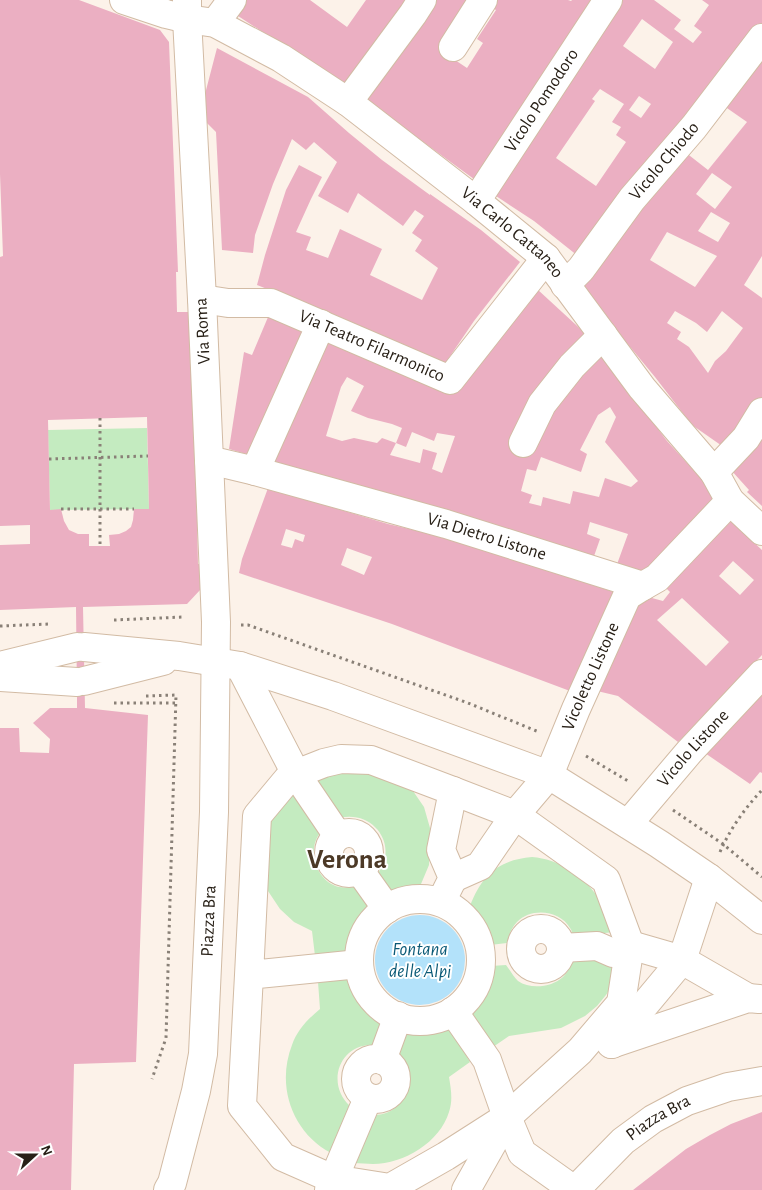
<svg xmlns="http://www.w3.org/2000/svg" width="762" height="1190" font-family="'Alegreya Sans',sans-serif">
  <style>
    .green { fill: #c4ebc0 }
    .water { fill: #b3e2fa }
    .building { fill: #ebafc2; fill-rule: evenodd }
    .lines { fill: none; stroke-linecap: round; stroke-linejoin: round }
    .minor-casing { stroke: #d2bba4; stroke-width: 30 }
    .path { stroke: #898077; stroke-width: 3; stroke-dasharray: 2.5 4; stroke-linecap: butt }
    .minor { stroke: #fff; stroke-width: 28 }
    .labels { text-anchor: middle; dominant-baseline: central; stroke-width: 4; stroke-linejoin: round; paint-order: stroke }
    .street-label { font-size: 18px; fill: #282017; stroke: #fff }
    .water-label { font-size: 19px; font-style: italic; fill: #0a5976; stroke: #fff }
    .town-label { font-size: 28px; font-weight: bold; fill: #4c3926; stroke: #fff }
  </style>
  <rect width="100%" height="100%" fill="#fcf2e9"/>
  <!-- green -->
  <path class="green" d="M147,428L149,509L50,510L48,430Z
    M325,767L399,779L413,791L424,807L430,828V847L429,865L421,884L398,888L391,891L378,873C399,845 373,810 340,818L308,773Z
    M288,787L320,833C306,851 317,882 339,887C344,888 351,887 355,886L370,906C353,923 349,928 347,953L315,956L312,931L294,922L280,909L268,891L263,872L262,833Z
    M532,857C559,859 582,875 598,897C601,901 605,905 607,910C611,917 613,925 615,932L573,936C572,933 572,930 570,928C560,910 531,907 517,922C511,928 509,936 507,943L490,945C488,928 484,917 470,906C482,875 498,860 532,857Z
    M618,957L613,984L606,995L597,1006L585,1016L561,1028L509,1036L493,1047L468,1014C482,998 492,987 491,966L506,965C510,970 514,977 518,981C531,990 552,987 563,977C568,972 571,965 573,959Z
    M348,979C355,999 365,1013 383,1024L374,1045C340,1043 325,1083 350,1106L331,1153C292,1132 276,1086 292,1045C297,1030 308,1019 320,1009L318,982Z
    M450,1028L470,1062L449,1077C451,1089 453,1100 449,1112C440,1142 404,1164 373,1164C367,1164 360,1163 354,1163L373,1115C405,1116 422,1075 399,1054L407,1033C422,1034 435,1034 450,1028Z"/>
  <!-- water -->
  <path class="water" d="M375 960a45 45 0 1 1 90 0a45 45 0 1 1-90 0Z"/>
  <!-- building -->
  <path class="building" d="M0,0H79L160,30L169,42L178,272H176L177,312H194L195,432L198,564H200L201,589L187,604L83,607L85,708L148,715L136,1062L74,1064L71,1190H0V728H19L20,752L49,753L50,739L33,723L50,708H77V696L76,607L0,610V545L30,544V525L0,526V257L3,256L0,174ZM147,417L149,509H134L133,520L131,527L126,531L119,534L109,535L110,546H89V534H78L69,530L64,521L61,509L50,510L48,420Z
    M240,0H310L347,27L366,0H415L347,87L232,12Z
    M430,0H470L440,50L467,68L483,43L477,39L496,10L487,4L490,0H568L571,1L572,0H601L478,182L363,98Z
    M618,0H654L681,20L674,29L693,43L702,32L694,26L709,5L702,0H762V23L583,260L534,221L493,194ZM642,19L673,42L655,69L623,46ZM600,89L624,104L612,122L621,127L616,135L626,142L596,186L556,158L595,101L592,99ZM639,96L651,104L641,118L629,110Z
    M217,48L308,97L349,133L382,160L430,195V194L481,230L520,262L474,321L442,368L308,304V305L257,285L265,255L286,190L299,165L322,177L311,199L296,232L311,237L306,250L328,258L340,229L382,249L370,275L422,300L438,268L415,251L422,240L412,233L424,216L415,210L403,226L358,193L348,213L318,196L337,162L314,142L306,150L292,139L273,184L255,235L253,253L222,250L216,132L204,120L205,94Z
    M762,54V256L744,285L762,298V402L725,448L692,425L655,377L578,284L685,152L708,170L747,122L724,106ZM712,173L732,187L715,209L696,194ZM711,212L730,223L718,242L698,231ZM667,232L717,256L695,287L650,260ZM675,311L696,323L707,332L722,311L743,328L726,351L715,361L708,373L689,347L677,339L681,332L667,323Z
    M537,289L587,335L530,401L509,446L527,452L558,395L597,348L667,441L718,497L644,576L616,567L628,534L590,522L587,534L600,539L593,559L265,460L328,335L457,389ZM347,377L364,386L351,411L368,418L392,424L402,428L396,443L406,447L412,432L434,441L437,433L455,436L442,473L432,469L437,453L423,449L420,463L390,455L396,443L382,438L377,443L354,438L342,441L326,436L341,387ZM610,407L616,417L605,442L638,481L631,487L605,478L599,497L573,491L570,504L543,497L541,506L529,503L532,495L521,491L527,469L536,471L541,457L581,472L587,454L580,450L598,415Z
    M271,310L307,325L256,457L229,449L244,352L252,355Z
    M762,426V506L747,492L749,490L731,470Z
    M268,488L388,524L444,537L620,594L578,694L392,624L239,573L242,559ZM286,529L305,535L303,542L295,539L292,548L281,545ZM347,548L372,557L364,575L341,565Z
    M726,517L762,550V655L678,742L618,696L593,690L637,594L663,601L670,592L665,587ZM733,561L754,580L740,595L719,576ZM682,598L729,642L706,666L657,620Z
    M762,687V773L760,772L750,784L702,751Z
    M762,1112V1190H633L686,1149L710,1135L731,1124Z"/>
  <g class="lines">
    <defs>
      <g id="minor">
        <path id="s1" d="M124,0L166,14L187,19L215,23L281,58L348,102L476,201L546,258L642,388L714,472L730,501L762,531"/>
        <path d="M215,23L232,0"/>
        <path d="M453,47L483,0"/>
        <path d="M348,102L413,14L422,0"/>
        <path id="s2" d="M476,201L608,0"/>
        <path id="s3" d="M565,285L581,269L632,199L694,127L762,38"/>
        <path id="s4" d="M202,299L228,303H271L450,380L546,258"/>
        <path d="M523,443L542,404L572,366L603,335"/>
        <path id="s5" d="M209,460L255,471L446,524L643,586L657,578L730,501"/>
        <path d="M255,471L321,324"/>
        <path d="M714,472L746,438L762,412"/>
        <path d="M84,647L179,656L240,666L333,696L549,775L659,844L709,878L762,920"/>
        <path d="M0,666L77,647"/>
        <path d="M240,666L296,774L338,836"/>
        <path d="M0,677L77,682"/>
        <path d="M84,681L163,661"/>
        <path id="s6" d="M628,824L689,752L762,674"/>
        <circle cx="349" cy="853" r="20"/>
        <path d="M360,871L387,909"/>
        <path id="s7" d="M453,878L480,866L515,815L549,775L576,709L627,596L643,586"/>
        <path d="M445,894L453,878L441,850L453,791"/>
        <circle cx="420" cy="960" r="61"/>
        <circle cx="541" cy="949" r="20"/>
        <path d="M561,948L597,946L613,953L630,945L682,960L748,998"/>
        <path d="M249,975L242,1106L283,1157L333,1179L390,1188L446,1156L507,1117L580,1051L621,1003L630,945L606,880L515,815L453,791L371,760L341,759L324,763L296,774L287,780L257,816L249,975L359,964"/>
        <path d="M453,1011L487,1060L507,1117L522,1153L574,1190"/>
        <path d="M611,1044L748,998L759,999"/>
        <path d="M612,1044L682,960L709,878"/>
        <circle cx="376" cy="1079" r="20"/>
        <path d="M382,1060L398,1016"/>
        <path id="s8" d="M168,1190L172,1183L196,1091L203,1054L214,812L216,622L202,299L187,19V0"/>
        <path d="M329,1190L368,1098"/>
        <path d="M466,1190L506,1119"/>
        <path id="s9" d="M575,1190L623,1141L653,1119L687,1101L728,1087L762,1081"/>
      </g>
    </defs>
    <!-- minor casing -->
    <use href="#minor" class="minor-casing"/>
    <!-- path -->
    <path class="path" d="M100,418V546
      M49,459L148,456
      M61,509H134
      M114,620L183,617
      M241,625H248L468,703L539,732
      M0,626L49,624
      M146,696L176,695L166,1038L152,1079
      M114,703H176
      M586,756L628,781
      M673,810L723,844L762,877
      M720,852C730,829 745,808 762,790"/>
    <!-- minor -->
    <use href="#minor" class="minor"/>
  </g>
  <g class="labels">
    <!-- street labels -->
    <g class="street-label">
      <text stroke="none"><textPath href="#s2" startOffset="120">Vicolo Pomodoro</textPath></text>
      <text stroke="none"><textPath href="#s3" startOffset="159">Vicolo Chiodo</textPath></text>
      <text stroke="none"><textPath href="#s1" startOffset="459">Via Carlo Cattaneo</textPath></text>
      <text transform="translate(203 331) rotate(-93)">Via Roma</text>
      <text stroke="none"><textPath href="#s4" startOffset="179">Via Teatro Filarmonico</textPath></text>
      <text stroke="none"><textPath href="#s5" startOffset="288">Via Dietro Listone</textPath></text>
      <text stroke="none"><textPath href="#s7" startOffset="251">Vicoletto Listone</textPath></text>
      <text stroke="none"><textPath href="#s6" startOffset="100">Vicolo Listone</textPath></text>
      <text stroke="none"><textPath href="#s8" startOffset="274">Piazza Bra</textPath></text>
      <text stroke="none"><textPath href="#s9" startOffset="111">Piazza Bra</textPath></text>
    </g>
    <!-- water labels -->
    <g class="water-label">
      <text x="420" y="949">Fontana<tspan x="420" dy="22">delle Alpi</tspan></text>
    </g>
    <!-- town labels -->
    <g class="town-label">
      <text x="347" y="860">Verona</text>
    </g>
  </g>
  <!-- north arrow -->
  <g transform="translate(35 1155) rotate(69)" stroke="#ffffff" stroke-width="4" paint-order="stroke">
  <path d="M0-4L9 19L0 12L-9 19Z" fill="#282017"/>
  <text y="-8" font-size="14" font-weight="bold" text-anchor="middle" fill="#282017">N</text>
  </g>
</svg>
